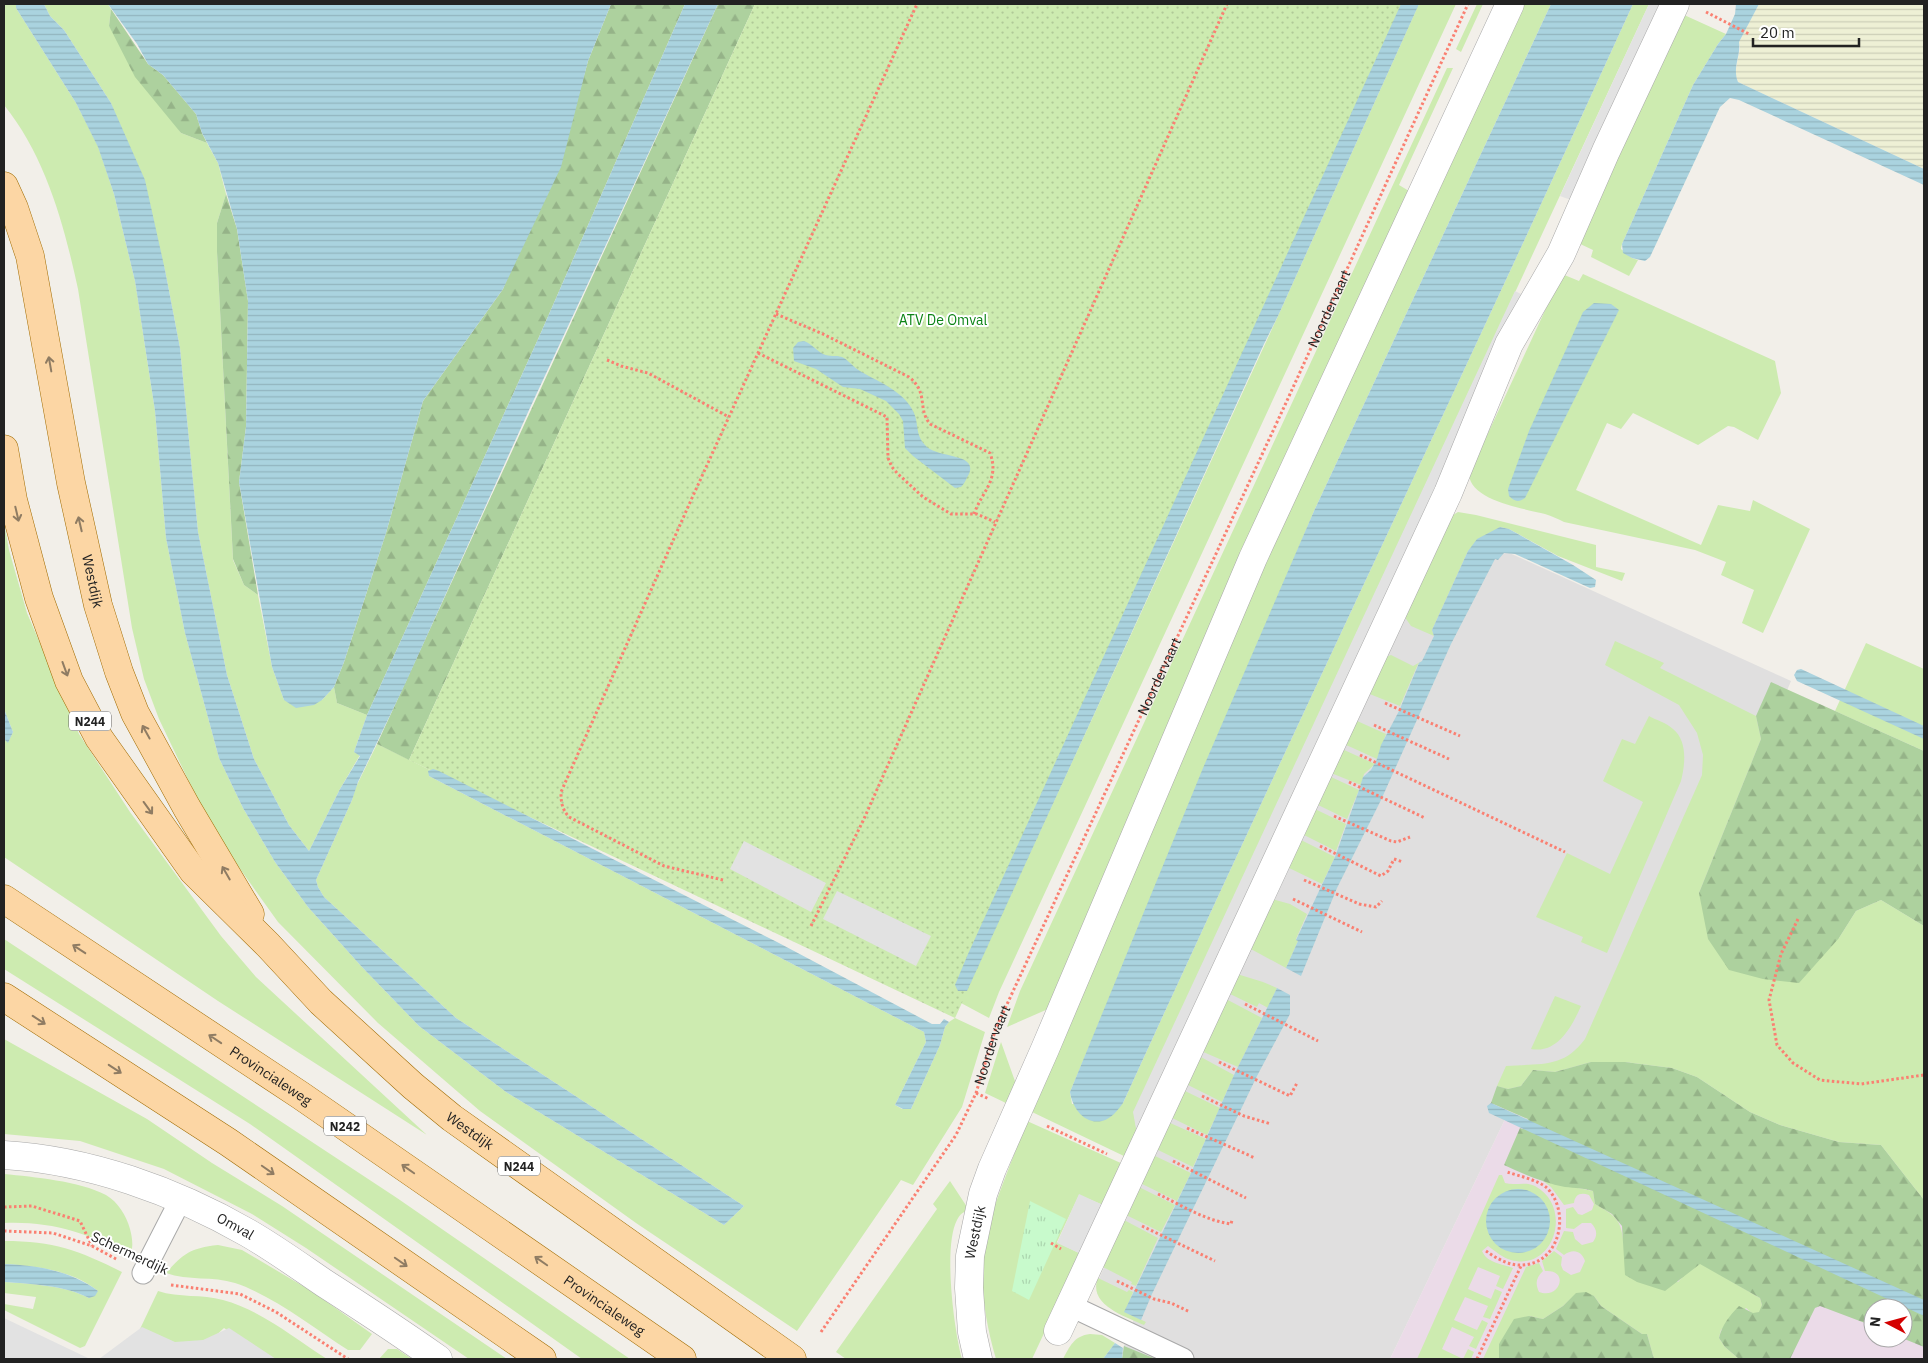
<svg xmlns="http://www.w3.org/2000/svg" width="1928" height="1363" font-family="'IBM Plex Sans',sans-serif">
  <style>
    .residential { fill: #e0dfdf }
    .industrial { fill: #ebdbe8; fill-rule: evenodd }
    .farmland { fill: url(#farmland-rules) }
    .grass { fill: #cdebb0 }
    .forest { fill: url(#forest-firs) }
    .park { fill: url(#park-tufts) }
    .garden { fill: url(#garden-dots) }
    .parking { fill: #e2e2e2 }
    .water { fill: url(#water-rules) }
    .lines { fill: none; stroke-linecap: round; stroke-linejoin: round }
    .lane-casing { stroke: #a9a9a9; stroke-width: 23 }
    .street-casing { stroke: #a9a9a9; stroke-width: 29 }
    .primary-casing { stroke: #a06b00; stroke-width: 29 }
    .path { stroke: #fa8072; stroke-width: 3; stroke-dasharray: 2.5 2.5; stroke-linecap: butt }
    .lane { stroke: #fff; stroke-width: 21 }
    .street { stroke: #fff; stroke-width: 28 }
    .primary { stroke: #fcd6a4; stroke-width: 28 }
    .oneway { stroke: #8f7c63 }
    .labels { text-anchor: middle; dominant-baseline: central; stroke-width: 4; stroke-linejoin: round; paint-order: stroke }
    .shield { fill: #fff; stroke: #646464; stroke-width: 1 }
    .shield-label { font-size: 12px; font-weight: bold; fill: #222 }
    .street-label { font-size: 14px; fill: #222; stroke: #fff }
    .park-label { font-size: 14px; fill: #0c8416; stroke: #fff }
  </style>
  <defs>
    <pattern id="farmland-rules" width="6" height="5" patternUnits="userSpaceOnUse" patternTransform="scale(1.25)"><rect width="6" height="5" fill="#eef0d5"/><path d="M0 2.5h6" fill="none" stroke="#ccceb7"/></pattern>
    <pattern id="forest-firs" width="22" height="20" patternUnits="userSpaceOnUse" patternTransform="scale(1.25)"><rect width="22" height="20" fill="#add19e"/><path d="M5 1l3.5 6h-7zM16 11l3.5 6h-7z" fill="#95b388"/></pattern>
    <pattern id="park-tufts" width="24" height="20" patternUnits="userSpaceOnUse" patternTransform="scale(1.25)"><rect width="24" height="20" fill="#c8facc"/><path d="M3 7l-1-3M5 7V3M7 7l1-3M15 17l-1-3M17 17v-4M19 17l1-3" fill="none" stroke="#acd6af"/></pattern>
    <pattern id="garden-dots" width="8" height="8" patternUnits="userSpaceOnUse" patternTransform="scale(1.25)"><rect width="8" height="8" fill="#cdebb0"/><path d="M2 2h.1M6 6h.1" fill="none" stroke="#b0c997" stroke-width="1.8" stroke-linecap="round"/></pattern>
    <pattern id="water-rules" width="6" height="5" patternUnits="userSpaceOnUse" patternTransform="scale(1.25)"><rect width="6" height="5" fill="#aad3df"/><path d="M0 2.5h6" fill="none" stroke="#92b5bf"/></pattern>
  </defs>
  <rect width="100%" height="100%" fill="#f2efe9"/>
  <!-- residential -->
  <path class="residential" d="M1446,524L1791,681L1592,1153L1508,1113L1390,1359H1122L1123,1348L1134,1319L1108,1307L1097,1293V1283Z"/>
  <!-- industrial -->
  <path class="industrial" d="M1508,1113L1924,1318V1359H1390ZM1873,1308H1903V1338H1873Z"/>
  <!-- farmland -->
  <path class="farmland" d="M1759,4H1924V169L1738,82L1735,73L1740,49L1739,42Z"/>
  <!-- grass -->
  <path class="grass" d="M4,4H16V8L76,103L98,146L114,194L135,281L155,411L166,538L185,633L219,758L243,808L275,862L308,907L361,966L419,1026L506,1092L724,1225L744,1206L456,1018L324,897L318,887L316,880L352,800L355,789L377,744L430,770L429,776L924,1032L926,1042L895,1105L902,1109H911L940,1045L945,1027L949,1022L955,1018L985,1032L962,1107L913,1185L901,1180L797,1331L636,1223L480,1111L378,1023L278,922L238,866L200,804L181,765L159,719L144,679L132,628L78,289C64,225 46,157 4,105Z
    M44,4H108L111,9L109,26L181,133L207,143L218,163L226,194L217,223V252L233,560L244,585L258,595L272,667L284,700H322L334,687L337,703L367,715L354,752L360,755L340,789L309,851L289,825L254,759L227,675L198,532L180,348L165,270L111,103L64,30L50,16Z
    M1419,4H1456L999,992L989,1018L961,1003L1278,316Z
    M1477,4H1483L1461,52L1456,49Z
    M1521,4H1551L1314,511L1070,1092L1072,1104L1123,1103C1291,735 1466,371 1633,4H1649L1134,1112L1137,1134L1126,1157L1032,1112L1149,832L1266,557Z
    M1682,14L1726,34L1718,44L1693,85L1622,244L1621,249L1632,258L1638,260L1629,276L1591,257L1593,250L1576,242Z
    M1447,68H1453L1399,185L1409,191L1048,1009L1007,1027L1020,991Z
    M1562,274L1579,281L1583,274L1775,361L1781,393L1758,440L1734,427L1728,426L1698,445L1633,413L1621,429L1607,423L1576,490L1701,545L1718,505L1750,511L1753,500L1810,529L1763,633L1742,623L1754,590L1721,575L1726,562L1695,550L1564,522C1558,519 1552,516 1545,514C1526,509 1470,501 1469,474Z
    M1458,512L1476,515L1596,545V567L1625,573L1622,581L1558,556L1509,529L1500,527L1468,551L1432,630L1434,636L1411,626L1404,616L1453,515Z
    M4,523L9,550L27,613L79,734L130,812L221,936L256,977L427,1135L218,1001L4,857V739L8,742L13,732L4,709Z
    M1615,641L1664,663L1660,668L1756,716L1761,739L1699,893L1839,938L1856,911L1881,900L1924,926V1200L1881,1145L1839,1142L1780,1125L1750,1112L1697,1077L1672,1068L1625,1062H1591L1555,1072L1533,1070L1521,1086L1508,1089L1497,1086L1506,1066C1540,1063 1563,1069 1585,1039L1702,775L1703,755L1697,733L1679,705L1605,665Z
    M1866,643L1924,669V751L1835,711Z
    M1391,655L1413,666L1422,661L1418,664L1400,706L1367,693L1383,658Z
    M1649,716C1656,720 1667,723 1673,729C1688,741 1685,765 1681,781L1607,953L1581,942L1583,937L1536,917L1567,853L1610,874L1643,802L1603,781L1622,739L1635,744Z
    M1355,720L1386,734L1377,759L1344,744Z
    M1342,749L1375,764L1364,774L1361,785L1331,773Z
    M1329,776L1359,790L1347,819L1316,804Z
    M1315,810H1317L1346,824L1336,851L1302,834Z
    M1299,839L1335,857L1322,884L1287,867Z
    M1272,899L1290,904L1307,914L1296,939L1298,941L1286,968L1249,948Z
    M4,939L397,1198L630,1359H582L250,1124L4,969Z
    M1237,974L1263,982L1277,988L1268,1008L1259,1003L1257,1007L1228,993Z
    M1555,996L1581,1006C1572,1026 1558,1054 1531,1049Z
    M1226,999L1262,1018L1238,1067L1201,1051Z
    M4,1039L147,1119L212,1163L282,1206L507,1359H469L306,1248L252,1214L164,1169L80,1141L4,1134Z
    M1001,1042L1016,1084L1008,1104L985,1093Z
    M1199,1056L1234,1075L1222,1102L1186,1084Z
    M1183,1090L1220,1108L1207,1135L1170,1117Z
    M1027,1121L1123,1164L1103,1205L1079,1195L1057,1242L1081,1254L1032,1359H996C984,1318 976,1268 988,1226C999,1191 1014,1156 1027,1121Z
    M1168,1122L1206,1139L1193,1167L1156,1149Z
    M1153,1155L1191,1173L1177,1201L1140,1183Z
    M4,1174C34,1177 79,1181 106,1195C118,1202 126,1215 130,1229C132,1237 134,1247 130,1255C88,1233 51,1221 4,1223Z
    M1499,1175H1502L1505,1183C1515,1186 1525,1181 1535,1186C1574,1207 1554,1272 1511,1260C1503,1258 1495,1251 1488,1246L1482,1251C1487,1263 1502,1264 1513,1268L1503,1289L1496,1286L1500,1276L1478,1267L1468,1289L1491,1299L1495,1289L1502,1292L1490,1319L1483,1317L1488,1306L1465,1297L1454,1320L1477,1330L1482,1320L1488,1323L1476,1349L1469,1346L1474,1337L1452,1327L1442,1349L1463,1359L1468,1349L1474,1352L1471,1359H1417Z
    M950,1181L969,1210C963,1212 960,1214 957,1220C943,1246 954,1330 962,1359H846L836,1352L937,1209L933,1204Z
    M1543,1181L1593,1191L1595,1204C1618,1217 1621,1220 1624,1246L1678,1282L1687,1272L1700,1263L1760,1298L1762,1305L1760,1312L1753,1314L1746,1308L1721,1330L1719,1338L1725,1347L1739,1359H1654L1647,1334H1642L1601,1306L1594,1296L1576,1294L1563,1306L1543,1319L1529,1316L1499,1344V1359H1483L1526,1267L1539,1263L1543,1271C1536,1278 1535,1283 1539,1292C1560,1300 1570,1269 1545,1271L1542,1261L1554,1251L1562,1257L1561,1265L1563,1270L1571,1275L1580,1272L1585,1261C1582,1251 1573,1248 1564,1255L1556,1249L1564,1231L1573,1232L1575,1239L1582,1245L1593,1242C1598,1235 1597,1229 1591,1223H1582L1574,1229L1566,1228V1209L1573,1207L1578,1214L1582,1215L1592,1210L1594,1204L1589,1195C1580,1192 1575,1195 1574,1203L1564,1205L1551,1187Z
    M1139,1187L1175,1205L1161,1232L1126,1215Z
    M1124,1220L1158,1238L1136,1286L1131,1284L1132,1282L1103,1267Z
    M4,1241C54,1241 78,1250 122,1272L85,1346L80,1348L4,1310V1304L33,1309L36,1297L4,1293V1282C31,1284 64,1285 89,1298L98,1291C72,1270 36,1266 4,1264Z
    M218,1245L242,1250L313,1292L372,1334L360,1350H348C314,1328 272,1295 235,1283C213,1276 188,1281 166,1273C183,1254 190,1248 218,1245Z
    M1098,1278L1127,1292L1129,1290L1133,1292L1125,1312L1146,1322L1144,1325C1127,1317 1087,1305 1098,1278Z
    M158,1291C179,1298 202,1294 223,1300C261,1310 294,1338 327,1359H272L224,1328L211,1340L171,1346L140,1329Z
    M1090,1334L1102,1335L1115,1343L1103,1359H1063C1070,1346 1074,1336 1090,1334Z
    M388,1349H397L412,1359H379Z"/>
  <!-- forest -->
  <path class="forest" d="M611,4H685L539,337L367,715L337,703L334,687L344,662L386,533L423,401L503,289L574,112L588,61Z
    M718,4H755L409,760L377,744Z
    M111,9L148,64L163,75L196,114L202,133L207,143L181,133L135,77L109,26Z
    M226,194L237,229L248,301L246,427L239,482L258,595L244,585L233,559L217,252V223Z
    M1771,682L1924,751V926L1881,900L1856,911L1839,938L1799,983L1763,979L1729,970L1708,939L1699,893L1761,739L1756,716Z
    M1591,1062H1625L1672,1068L1697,1077L1750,1112L1780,1125L1839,1142L1881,1145L1924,1200V1347L1902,1338L1903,1308H1873V1326L1820,1306L1815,1308L1790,1359H1739L1725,1347L1719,1338C1722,1325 1730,1315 1739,1306L1753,1313L1759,1312L1762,1305L1760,1298L1700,1264L1665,1291L1637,1282L1625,1275L1622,1226L1612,1214L1595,1204L1593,1191C1583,1188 1575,1188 1565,1187C1544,1183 1523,1174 1504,1165L1520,1128L1523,1129L1528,1119L1491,1103L1497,1086L1508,1089L1521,1086L1533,1070L1555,1072Z
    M1586,1292L1594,1296L1601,1306L1642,1334H1647L1654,1359H1499V1344L1514,1319L1529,1316L1543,1319L1563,1306L1576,1293Z
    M1124,1346L1156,1359H1122Z"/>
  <!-- park -->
  <path class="park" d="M1030,1201L1066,1219L1029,1300L1012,1291Z"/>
  <!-- garden -->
  <path class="garden" d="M755,4H1419L955,1018L409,760Z"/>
  <!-- parking -->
  <path class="parking" d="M1649,4H1663L1571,200L1560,196Z
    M1515,291L1527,297L1137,1134L1133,1112Z
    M744,841L826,883L811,912L730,869Z
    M837,891L931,936L916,966L823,919Z
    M1079,1194L1103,1205L1081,1254L1057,1243Z
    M4,1318L90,1359H4Z
    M142,1327L175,1342L203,1340L229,1328L276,1359H99Z"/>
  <!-- water -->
  <path class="water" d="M16,4H44L50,16L64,30L111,103L145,180L165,270L180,348L198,532L227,675L254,759L289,825L309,851L340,789L360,756L354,752L367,715L539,337L685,4H718L529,410L406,682L358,782L352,800L316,880L318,887L324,897L456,1018L744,1206L724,1225L506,1092L419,1026L361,966L308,907L275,862L243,808L219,758L185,633L166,538L155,411L135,281L114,194L98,147L76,103L16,8Z
    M108,4H611L588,61L561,167L503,289L423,401L386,533L344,662L334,687L322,700L314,705L296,708L284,700L272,667L239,482L246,427L248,301L237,229L218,163L202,133L196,114L163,75L148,64L137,44Z
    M1401,4H1419L1278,316L1264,344L967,991H958L955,985L968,954Z
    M1551,4H1633C1466,371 1291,735 1123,1103C1118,1110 1111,1119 1102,1121C1084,1125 1072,1107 1070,1092L1203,768L1314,511Z
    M1736,4H1759L1739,42C1741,57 1732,67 1738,82L1924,169V185L1739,100L1730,98L1720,107L1650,257L1645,261L1632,258L1623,253L1622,244L1693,85L1718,44L1726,34L1735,14Z
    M1594,303L1611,304L1619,310L1525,498C1518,503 1514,501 1509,496L1508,489L1529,431L1583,312Z
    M804,341C812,344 816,350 823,354C830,357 836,355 842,357C847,359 853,366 857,369C877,382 904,390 914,413C919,425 915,434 925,445C936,459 978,452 969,474C966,479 965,483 961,487L955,488L913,456L905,448L903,421L899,414L886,401L860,389L843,387L816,369L794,361L793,348L798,342Z
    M1500,527L1509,529L1573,565L1596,580L1595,587L1590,588L1515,554L1504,553L1498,560L1495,559L1451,644L1381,800L1337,888L1301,976L1286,968L1298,941L1296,940L1335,857L1359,790L1363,777L1371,770L1377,759L1381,745L1399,711L1419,663L1422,661L1434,636L1432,630L1468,551L1477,539Z
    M1801,669L1924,726V739L1797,681L1794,675L1797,670Z
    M4,709L13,732L8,743L4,739Z
    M433,769L439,771L777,942L932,1024H940L944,1019L949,1022L945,1027L940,1045L911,1109H903L895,1105L926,1042L924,1032L429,776L428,771Z
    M1277,988L1290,995V1014L1257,1076L1152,1294L1141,1320L1124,1312L1191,1173L1234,1075Z
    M1491,1103L1924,1300V1316L1489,1113L1487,1106Z
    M1486 1221a32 32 0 1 1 64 0a32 32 0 1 1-64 0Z
    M4,1264C36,1265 72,1271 98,1291L95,1296L89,1298C64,1285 31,1284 4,1282Z
    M1115,1343L1123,1348L1122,1359H1103Z"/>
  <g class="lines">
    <defs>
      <path id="lane" d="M143,1273L181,1199
        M1069,1305L1183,1359"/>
      <g id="street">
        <path id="s2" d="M4,1155C89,1160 175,1191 248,1233C274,1248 299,1266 324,1283C363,1308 401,1333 438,1359"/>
        <path d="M1058,1331L1448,493L1509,344L1561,254L1606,151L1675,4"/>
        <path id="s3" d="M978,1359L972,1332L969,1288L970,1256L983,1194L992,1169L1045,1049L1253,558L1510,4"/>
      </g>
      <g id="primary">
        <path id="s4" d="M4,186L14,208L30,256L71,483L98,605L119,672L135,713L187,808L250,914"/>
        <path id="s5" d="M4,449L13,500L39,598L69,681L99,738L193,871L268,945L321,1002L413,1086L452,1118L792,1359"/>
        <path id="s6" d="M4,899L300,1095L682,1359"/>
        <path d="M4,997L228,1142L542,1359"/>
      </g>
    </defs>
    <!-- lane casing -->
    <use href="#lane" class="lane-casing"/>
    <!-- street casing -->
    <use href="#street" class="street-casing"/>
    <!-- primary casing -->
    <use href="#primary" class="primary-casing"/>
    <!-- path -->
    <g class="path">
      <path d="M1706,12L1749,34"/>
      <path d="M776,314L823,334L909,377C929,393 917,408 930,424L990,453C1000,480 982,491 974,514"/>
      <path d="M758,353L887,417L888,458L892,467L897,473L923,497L951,514H977L995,522"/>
      <path d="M607,360L621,366L648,373L727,416"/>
      <path d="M1385,703L1460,736"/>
      <path d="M1374,725L1449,759"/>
      <path d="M1360,755L1565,852"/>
      <path d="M1349,782L1425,818"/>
      <path d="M1334,816L1391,841L1397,842L1410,837"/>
      <path d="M1320,846L1381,876L1388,871L1394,859L1403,862"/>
      <path d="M723,880L664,866L569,817C562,809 561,803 561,792L692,498L917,4"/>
      <path d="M1304,880L1359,904L1376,907L1382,901"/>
      <path d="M1293,899L1362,932"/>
      <path d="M1798,919L1781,954L1769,1000L1777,1045L1793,1063L1820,1080L1861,1084L1924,1075"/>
      <path d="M811,926L863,821L1227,4"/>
      <path d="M1245,1004L1318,1041"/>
      <path d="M1219,1062L1290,1096L1297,1083"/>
      <path d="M976,1093L989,1099"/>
      <path d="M1202,1096L1244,1116L1271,1124"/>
      <path d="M1047,1126L1107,1154"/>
      <path d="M1187,1128L1255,1158"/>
      <path d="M1173,1161L1246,1198"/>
      <path d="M1158,1194C1181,1205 1204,1220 1231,1224L1232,1220"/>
      <path d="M4,1207L32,1206L80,1221L92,1246"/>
      <path d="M1142,1226L1215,1261"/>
      <path d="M4,1231L53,1233L92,1246L118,1260"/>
      <path d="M1051,1243L1061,1249"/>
      <path d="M1486,1251C1496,1258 1509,1266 1522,1265C1560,1264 1571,1212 1547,1188C1538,1180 1519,1176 1507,1172"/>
      <path d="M1117,1281L1154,1299L1171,1303L1190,1312"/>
      <path d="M171,1285L240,1294L276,1312L348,1359"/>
      <path id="s1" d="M821,1332L956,1135L976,1093L996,1028L1285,405L1468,4"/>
      <path d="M1477,1359L1521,1266"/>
    </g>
    <!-- lane -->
    <use href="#lane" class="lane"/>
    <!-- street -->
    <use href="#street" class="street"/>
    <!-- primary -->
    <use href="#primary" class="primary"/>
  </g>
  <!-- one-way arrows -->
  <defs><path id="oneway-shaft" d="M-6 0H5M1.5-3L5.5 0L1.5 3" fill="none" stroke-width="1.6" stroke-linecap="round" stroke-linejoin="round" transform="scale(1.25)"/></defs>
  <g class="oneway">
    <use href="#oneway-shaft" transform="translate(50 364) rotate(-100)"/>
    <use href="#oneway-shaft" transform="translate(17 514) rotate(77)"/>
    <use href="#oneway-shaft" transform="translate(80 524) rotate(-103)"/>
    <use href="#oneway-shaft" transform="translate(65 669) rotate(70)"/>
    <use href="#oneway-shaft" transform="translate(146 732) rotate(-119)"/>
    <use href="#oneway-shaft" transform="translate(148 808) rotate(54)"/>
    <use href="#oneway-shaft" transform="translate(226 873) rotate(-120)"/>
    <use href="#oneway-shaft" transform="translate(79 949) rotate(-147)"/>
    <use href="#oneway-shaft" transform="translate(39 1020) rotate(33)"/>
    <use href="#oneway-shaft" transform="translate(215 1039) rotate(-146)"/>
    <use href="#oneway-shaft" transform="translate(115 1069) rotate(33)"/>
    <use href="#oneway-shaft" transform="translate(408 1169) rotate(-145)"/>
    <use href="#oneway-shaft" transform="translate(268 1170) rotate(35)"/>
    <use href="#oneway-shaft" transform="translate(541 1261) rotate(-145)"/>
    <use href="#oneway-shaft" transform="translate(401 1262) rotate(35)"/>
  </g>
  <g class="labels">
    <!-- shield labels -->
    <g class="shield">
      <rect x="69" y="711.5" width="42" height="19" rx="4"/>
      <rect x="324" y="1116.5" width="42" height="19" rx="4"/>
      <rect x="498" y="1156.5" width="42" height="19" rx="4"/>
    </g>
    <g class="shield-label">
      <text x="90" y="721">N244</text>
      <text x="345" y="1126">N242</text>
      <text x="519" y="1166">N244</text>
    </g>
    <!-- street labels -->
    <g class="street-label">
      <text stroke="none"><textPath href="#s1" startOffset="1146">Noordervaart</textPath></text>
      <text stroke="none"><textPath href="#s4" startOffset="406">Westdijk</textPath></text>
      <text stroke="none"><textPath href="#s1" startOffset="741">Noordervaart</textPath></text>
      <text stroke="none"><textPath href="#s1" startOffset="336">Noordervaart</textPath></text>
      <text stroke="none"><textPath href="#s6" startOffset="320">Provincialeweg</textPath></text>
      <text stroke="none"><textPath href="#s5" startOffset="849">Westdijk</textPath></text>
      <text stroke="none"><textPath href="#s2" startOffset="244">Omval</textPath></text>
      <text stroke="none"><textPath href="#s3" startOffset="128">Westdijk</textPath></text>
      <text transform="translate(130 1253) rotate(25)">Schermerdijk</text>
      <text stroke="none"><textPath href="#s6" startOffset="725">Provincialeweg</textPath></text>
    </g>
    <!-- park labels -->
    <g class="park-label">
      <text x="943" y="320">ATV De Omval</text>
    </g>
  </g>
  <!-- border -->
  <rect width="1928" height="1363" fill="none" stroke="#222222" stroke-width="10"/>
  <!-- north arrow -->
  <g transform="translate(1888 1323) rotate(276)"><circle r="24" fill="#ffffff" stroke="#a7a7a7"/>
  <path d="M0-4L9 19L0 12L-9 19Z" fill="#d40000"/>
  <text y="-8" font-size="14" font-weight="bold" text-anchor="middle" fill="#222222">N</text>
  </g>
  <!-- scale -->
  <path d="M1753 38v8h106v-8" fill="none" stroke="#222222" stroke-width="2.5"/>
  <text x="1760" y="38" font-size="15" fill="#222222" stroke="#ffffff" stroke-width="4" paint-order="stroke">20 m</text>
</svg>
